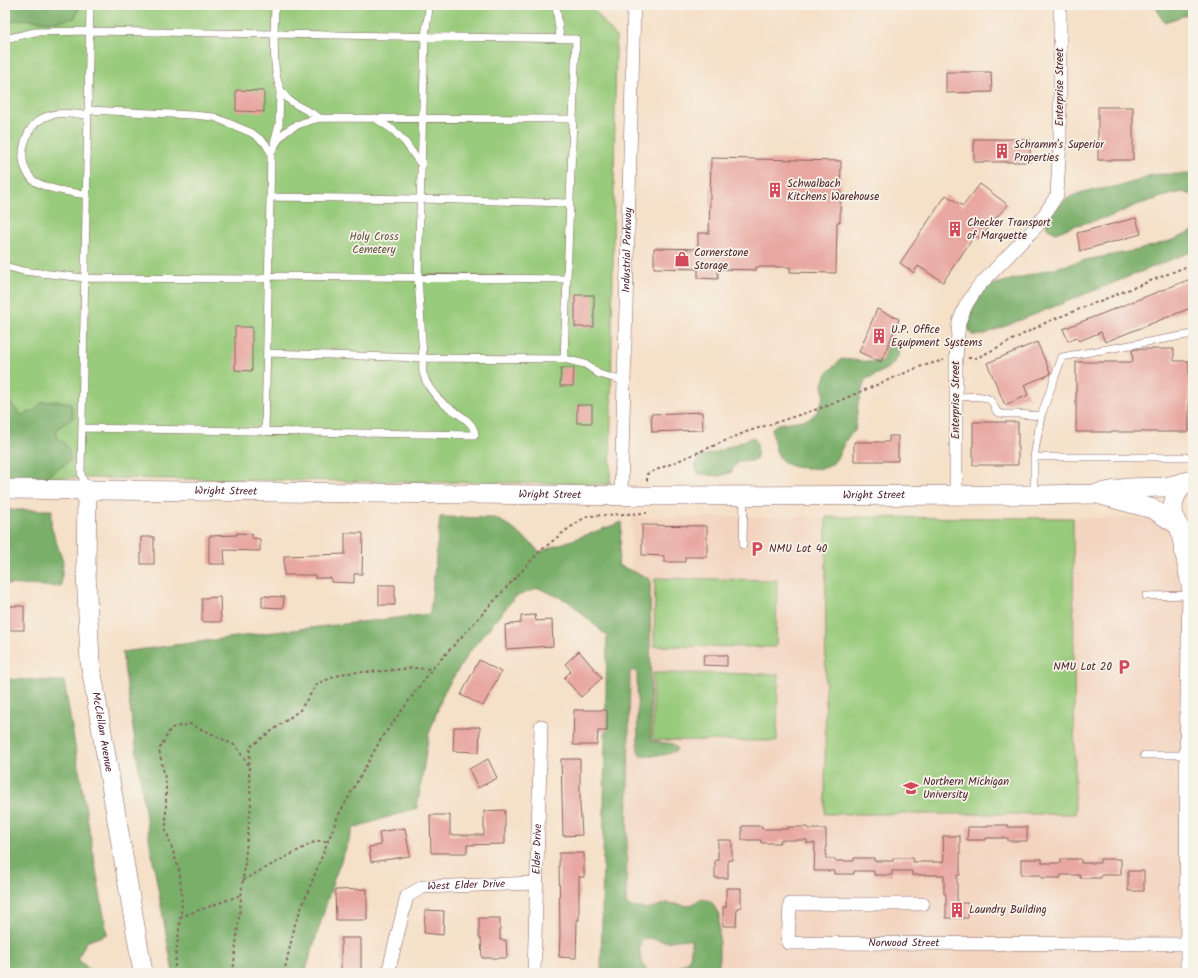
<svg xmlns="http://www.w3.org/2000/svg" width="1198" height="978" font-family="Kalam,sans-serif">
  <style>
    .built { fill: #f3d4bf }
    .green { fill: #99cb7b; stroke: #727553 }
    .forest { fill: #7aaf6b; stroke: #62674b }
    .building { fill: #e8a8a1 }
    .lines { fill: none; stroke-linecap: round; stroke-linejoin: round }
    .lane-casing { stroke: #866362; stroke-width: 8 }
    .street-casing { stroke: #866362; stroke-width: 14 }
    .secondary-casing { stroke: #866362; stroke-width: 20 }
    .path { stroke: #866362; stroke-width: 2; stroke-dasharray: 3 3; stroke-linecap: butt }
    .lane { stroke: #fff; stroke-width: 7 }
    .street { stroke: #fff; stroke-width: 13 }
    .secondary { stroke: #fff; stroke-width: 19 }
    .labels { text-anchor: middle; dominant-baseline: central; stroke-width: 3.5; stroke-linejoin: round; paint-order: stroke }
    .street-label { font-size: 11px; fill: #4a1f2b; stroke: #f7f3e8 }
    .poi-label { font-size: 11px; fill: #4a1f2b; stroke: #f7f3e8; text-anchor: start }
    .park-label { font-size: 11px; fill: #625343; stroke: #f7f3e8 }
  </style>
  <rect width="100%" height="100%" fill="#f7f3e8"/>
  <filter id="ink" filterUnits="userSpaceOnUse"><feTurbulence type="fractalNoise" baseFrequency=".025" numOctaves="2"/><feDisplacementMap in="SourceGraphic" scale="8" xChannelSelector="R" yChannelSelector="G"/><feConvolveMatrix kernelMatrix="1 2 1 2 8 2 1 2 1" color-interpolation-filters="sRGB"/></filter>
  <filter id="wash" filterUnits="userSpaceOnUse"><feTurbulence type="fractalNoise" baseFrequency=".012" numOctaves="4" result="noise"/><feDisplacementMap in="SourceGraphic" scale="16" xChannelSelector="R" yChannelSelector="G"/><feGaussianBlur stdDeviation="0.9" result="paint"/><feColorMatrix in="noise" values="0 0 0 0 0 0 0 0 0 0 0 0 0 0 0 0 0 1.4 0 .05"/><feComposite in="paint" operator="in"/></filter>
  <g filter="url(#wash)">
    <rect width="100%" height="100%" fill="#f5e0c8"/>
    <!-- built -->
    <path class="built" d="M632,517L1193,518V973H625Z"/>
    <!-- green -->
    <path class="green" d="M5,5H590L616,37L610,484L5,477Z
      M826,517L1073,518L1075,814H825Z
      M655,578L777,580L776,647L654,646Z
      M653,673L778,674L777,741L653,740Z"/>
    <!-- forest -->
    <path class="forest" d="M5,5H80L75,18C69,19 62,21 56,22C37,23 22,14 5,25Z
      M1156,5H1193V13L1164,22L1159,14Z
      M1193,174V195L1182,192L1162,197L1134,206L1112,216L1073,226L1056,233L1048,229L1046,224C1068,184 1089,194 1127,184C1136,182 1144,176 1153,175C1166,173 1180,175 1193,174Z
      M1193,231V251L983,335H972L968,328L971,314L978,296L988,286L1085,260L1138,250L1173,240Z
      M889,345H897C905,365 879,372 865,380L858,404L855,431C843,437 842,456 831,465C825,469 817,469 810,468C804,468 797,468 792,466C775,462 774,443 772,428L778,424L809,419L817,412L824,396L823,384L827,373L841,359L872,362L880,360Z
      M5,398L8,399L21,415L33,411L42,402L56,401L71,403L73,418L59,427L55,435C66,444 70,446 70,461L45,478L5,477Z
      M753,437C759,443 758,452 756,460L750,461H740L734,467L732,472L720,476L698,474L695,465L699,457L714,453Z
      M5,510H52L51,526L63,562L61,587L5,584Z
      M440,517L495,518L508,525L531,543L539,552L622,522L618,565L650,579L651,741L673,744L677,748L676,751L664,755L640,756L638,751L637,673L633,670L630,672L626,904L630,907L648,909L667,903L689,906L701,899L711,901L719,915V973H674L675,968C679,965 684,964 687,962C692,957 691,947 691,940C682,938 673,942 665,941C656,940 650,937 642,939C637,951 640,964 650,973H601L607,636L568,601L538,588L515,597L470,651L444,692L429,734L417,808L354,828L334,879L305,973H173L148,832L122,652L266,633L430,614Z
      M5,679L64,681L107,934L86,942L78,959L93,973H5Z"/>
    <g id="blocks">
      <!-- building -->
      <path class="building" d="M946,72H991L992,92L946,93Z
        M236,90L264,91V112L236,111Z
        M1098,107H1133V160H1098Z
        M974,139H1030V162H974Z
        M711,158L841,161L840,222H837L836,273L790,272V267H756V270L718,269V279L698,278V269L654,268V248L698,249V233H709Z
        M980,184L1008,205L991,223L981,240L975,235L943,282L918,266L914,273L900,263L946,195L963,206Z
        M1136,218L1141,234L1080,251L1077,233Z
        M1193,278V307L1105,342L1101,332L1079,341L1077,337L1068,341L1063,329Z
        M575,295H594V327H575Z
        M877,309L899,319L881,362L859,352Z
        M235,327H252V371L235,370Z
        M1037,342L1051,374L1024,385L1028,395L1005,405L987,363Z
        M1137,349H1174V361H1189V432H1076V362H1133L1132,350Z
        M561,368H574L573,386H560Z
        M577,405H592V423H577Z
        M702,412L703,430L652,432L651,414Z
        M973,422H1018V465H973Z
        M889,436H898V461H854V442H889Z
        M642,525L707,526V557H685V562H664V556L642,555Z
        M237,533L252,534V538L260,539V551L224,550L225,564H209V536L237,535Z
        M345,533H363L362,574H354V583L331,582V578H315V575H284V556L345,554Z
        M141,537H154V564H141Z
        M379,585H395V605H379Z
        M262,596L284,597L283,608L262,607Z
        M220,597L221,622H202V598Z
        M5,606H24V630H5Z
        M535,615L536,621L552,620L553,646L506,649L505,625L521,623V616Z
        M579,651L602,678L581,697L564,678L571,671L565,664Z
        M704,655H727V666L703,665Z
        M479,660L501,672L483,706L461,695Z
        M574,710H607V731H598L597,745H573Z
        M454,727H480L479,752L453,751Z
        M488,759L497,778L478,788L469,769Z
        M561,759H580V804L582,835L563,836Z
        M505,810V844L467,845V853H431L430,815H450V835H484V811Z
        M987,825H1008V827H1027V841H1008V838H986V840H967L968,827H987Z
        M742,826H762V829H788V827H808V829H826V859H835V861H854V858H874V861H893V858H913V862H944L943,836H960V875H957V903H968V918H946V894H944V875H912V871H892V875H874V871H854V874H834V871H814L815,843H807V840H780V843H761V840H742Z
        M405,828L410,856L371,862L369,847L381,845L379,832Z
        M718,840H732V860H728V878H715V860H718Z
        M559,853H584V877H579V920H577L576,958L559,957L560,936Z
        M1021,859H1042V863H1061V859H1081V863H1100V859H1121V875H1101V878H1080V875H1061V878H1041V875H1021Z
        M1128,871H1144V891H1128Z
        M726,888H741V907L737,908L736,926H723V907H726Z
        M367,889V920H336L335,890Z
        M425,910L444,911L443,935L424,933Z
        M479,918H500V940H506L507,958H482L481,938H479Z
        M341,938H361V972H341Z"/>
    </g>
  </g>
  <g filter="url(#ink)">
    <use href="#blocks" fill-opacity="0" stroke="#866362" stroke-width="1"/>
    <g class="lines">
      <defs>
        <path id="lane" d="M556,5L560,38
          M5,39L35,32L90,31L274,34C275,53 272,86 288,99C297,107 310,111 320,118
          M88,110L192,115L214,117L252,133L265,143L271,153L265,432
          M375,118L393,130L405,142L422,166
          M274,143L279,125L280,89
          M271,153C274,148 276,143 279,139C287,127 306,121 320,118L572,119
          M87,195C70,192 49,190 34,181C31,179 30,176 28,174C17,156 25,127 43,118C56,111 74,114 88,115
          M270,197L421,199L570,203
          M5,266L23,271L85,278L261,279L268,276L567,279
          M267,353L423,358L418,277L425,36L429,9L427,5
          M564,359L585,364L599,374L624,381
          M956,397C964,397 986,394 991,401C994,404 995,409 997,412L1003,414H1018L1041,416
          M82,428L475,435C474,420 455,413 444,404C435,396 426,385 423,373C422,369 423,363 423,358L564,359L576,39L274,34L275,5
          M1034,457H1193
          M86,489L81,473L90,5
          M1034,494V457L1041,416L1062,357L1193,334
          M743,545L744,496
          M1146,596L1192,595
          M1144,755H1189"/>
        <g id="street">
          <path d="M956,494V358L959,322L966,305L977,288L1037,226L1057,195L1060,140V5"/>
          <path id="s1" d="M621,495L634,5"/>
          <path id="s2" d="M923,904H790L788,943L1191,944"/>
          <path id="s3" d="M388,973L407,896L423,887L536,883"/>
          <path id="s4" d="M534,973L541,726"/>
        </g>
        <g id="secondary">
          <path id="s5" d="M5,489L647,496L1034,495L1095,494L1126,488L1166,487L1189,481"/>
          <path id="s6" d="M87,489L86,571L90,662L143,973"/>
          <path d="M1101,495L1153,509L1178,525"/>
          <path d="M1180,528L1192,591L1189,755L1190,973"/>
          <path d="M1180,529C1168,512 1172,491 1190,481"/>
        </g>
      </defs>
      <!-- lane casing -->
      <use href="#lane" class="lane-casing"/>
      <!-- street casing -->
      <use href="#street" class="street-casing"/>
      <!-- secondary casing -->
      <use href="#secondary" class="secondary-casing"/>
      <!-- path -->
      <path class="path" d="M968,358H977L1047,322L1193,264
        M647,481V474L746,432L827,406L919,367L944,360
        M243,880L316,841H328
        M180,917L241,895
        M174,973L182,904L180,873L166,830V783L159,750L171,728L190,724L210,733L236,746L249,766
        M233,973L251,804L249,772L250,747L300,710L318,683L345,673L384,671L412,668L432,669
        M284,973L295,924L338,816L381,739L432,669L539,552L565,531L587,516L646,513V512"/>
      <!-- lane -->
      <use href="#lane" class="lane"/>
      <!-- street -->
      <use href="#street" class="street"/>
      <!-- secondary -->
      <use href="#secondary" class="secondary"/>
    </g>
  </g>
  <!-- icons -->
  <defs>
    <symbol id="building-bare" viewBox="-9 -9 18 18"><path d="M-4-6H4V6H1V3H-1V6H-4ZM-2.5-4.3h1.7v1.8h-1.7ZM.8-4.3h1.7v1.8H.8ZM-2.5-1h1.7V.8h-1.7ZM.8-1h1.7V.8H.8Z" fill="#d1495b" stroke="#f7f3e8" stroke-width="2.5" paint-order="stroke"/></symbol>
    <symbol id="shop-bare" viewBox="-9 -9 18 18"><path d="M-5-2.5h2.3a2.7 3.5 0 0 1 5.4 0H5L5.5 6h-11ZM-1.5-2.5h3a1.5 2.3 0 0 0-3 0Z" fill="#d1495b" stroke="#f7f3e8" stroke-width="2.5" paint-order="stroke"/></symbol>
    <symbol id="parking-bare" viewBox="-9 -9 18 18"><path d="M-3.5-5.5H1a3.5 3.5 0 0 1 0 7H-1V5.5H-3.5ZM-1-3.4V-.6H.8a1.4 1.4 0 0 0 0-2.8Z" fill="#d1495b" stroke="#f7f3e8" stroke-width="2.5" paint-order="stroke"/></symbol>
    <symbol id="university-bare" viewBox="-9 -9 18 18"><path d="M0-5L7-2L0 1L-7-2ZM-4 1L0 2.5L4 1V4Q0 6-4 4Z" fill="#d1495b" stroke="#f7f3e8" stroke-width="2.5" paint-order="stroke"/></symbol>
  </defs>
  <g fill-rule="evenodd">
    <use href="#building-bare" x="991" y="140" width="22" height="22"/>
    <use href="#building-bare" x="764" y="179" width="22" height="22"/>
    <use href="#building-bare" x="944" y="218" width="22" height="22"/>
    <use href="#shop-bare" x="671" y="248" width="22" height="22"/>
    <use href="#building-bare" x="868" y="325" width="22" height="22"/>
    <use href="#parking-bare" x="746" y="538" width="22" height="22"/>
    <use href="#parking-bare" x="1113" y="656" width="22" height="22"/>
    <use href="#university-bare" x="900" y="777" width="22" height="22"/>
    <use href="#building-bare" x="946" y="899" width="22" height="22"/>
  </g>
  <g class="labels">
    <!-- street labels -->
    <g class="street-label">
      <text transform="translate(1060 87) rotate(-90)">Enterprise Street</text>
      <text stroke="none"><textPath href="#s1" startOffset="245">Industrial Parkway</textPath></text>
      <text transform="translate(956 400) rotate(-90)">Enterprise Street</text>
      <text stroke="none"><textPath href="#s5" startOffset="221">Wright Street</textPath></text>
      <text stroke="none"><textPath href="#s5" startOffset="545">Wright Street</textPath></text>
      <text stroke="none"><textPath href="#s5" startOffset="869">Wright Street</textPath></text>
      <text stroke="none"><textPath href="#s6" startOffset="244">McClellan Avenue</textPath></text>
      <text stroke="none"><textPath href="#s4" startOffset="124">Elder Drive</textPath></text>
      <text stroke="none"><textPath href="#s3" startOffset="141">West Elder Drive</textPath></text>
      <text stroke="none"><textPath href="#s2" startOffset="288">Norwood Street</textPath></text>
    </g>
    <!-- poi labels -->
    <g class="poi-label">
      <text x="1014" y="145">Schramm's Superior<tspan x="1014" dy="13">Properties</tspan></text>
      <text x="787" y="184">Schwalbach<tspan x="787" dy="13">Kitchens Warehouse</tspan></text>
      <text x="967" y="223">Checker Transport<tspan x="967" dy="13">of Marquette</tspan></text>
      <text x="694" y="253">Cornerstone<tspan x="694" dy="13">Storage</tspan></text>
      <text x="891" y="330">U.P. Office<tspan x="891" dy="13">Equipment Systems</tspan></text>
      <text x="769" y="549">NMU Lot 40</text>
      <text x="1112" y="667" text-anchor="end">NMU Lot 20</text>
      <text x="923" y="782">Northern Michigan<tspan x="923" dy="13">University</tspan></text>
      <text x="969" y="910">Laundry Building</text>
    </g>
    <!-- park labels -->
    <g class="park-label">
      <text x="374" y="237">Holy Cross<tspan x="374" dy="13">Cemetery</tspan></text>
    </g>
  </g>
  <!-- margin -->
  <rect width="1198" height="978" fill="none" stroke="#f7f3e8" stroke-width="20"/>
</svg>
